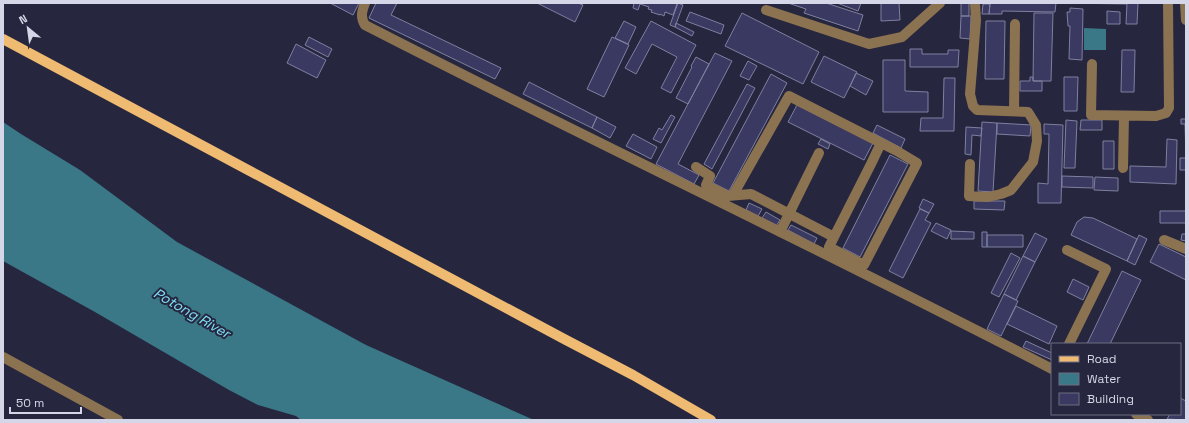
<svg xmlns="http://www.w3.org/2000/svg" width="1189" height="423" font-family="'Space Grotesk',sans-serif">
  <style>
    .water { fill: #3a7887 }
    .building { fill: #393961; stroke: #7f809f }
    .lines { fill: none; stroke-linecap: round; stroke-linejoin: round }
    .minor { stroke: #8b7250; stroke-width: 10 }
    .major { stroke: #efbb72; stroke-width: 10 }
    .labels { text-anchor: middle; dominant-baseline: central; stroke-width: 4; stroke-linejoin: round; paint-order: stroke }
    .water-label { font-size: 14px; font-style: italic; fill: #7ee0f7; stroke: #26263f }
  </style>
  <rect width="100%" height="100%" fill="#26263f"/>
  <!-- water -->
  <path class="water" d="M1084,28L1106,29V50H1084Z
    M3,122L21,134L80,170L177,242L366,345L534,420H301L296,416L258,405L229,390L95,312L3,261Z"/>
  <!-- building -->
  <path class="building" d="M330,3H359L353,15Z
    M376,3H397L391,15L501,68L495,79L369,18Z
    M537,3H578L583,5L575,22Z
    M634,3H675L677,4L673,15L665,12L664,16L660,14V15L651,12L652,10L648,9L649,7L640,4L638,10L633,8Z
    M678,3L683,5L675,27L670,25Z
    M788,3H826L863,15L858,31L804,13L806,9Z
    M837,3H861L858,11Z
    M881,3H899L900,20L881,21Z
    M961,3H969V16H961Z
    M990,3H1056L1055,12L1002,11V14H989Z
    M1066,3H1127V4Z
    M1127,3H1138L1137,24H1126Z
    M983,4H990L989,14H982Z
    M1070,8L1083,9L1082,60L1069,59L1070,26H1068L1067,12H1070Z
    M1107,11L1120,12V24H1107Z
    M690,12L724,25L721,34L686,21Z
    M742,13L819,52L803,84L725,46Z
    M1034,13H1053L1051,81H1033Z
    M961,16H971L970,39L960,38Z
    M624,21L636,27L628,44L615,38Z
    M651,21L696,45L671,93L661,88L677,57L652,44L636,74L625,68Z
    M986,21H1005L1004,79H985Z
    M676,23L694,32L692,36L675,27Z
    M309,37L332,49L328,57L305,45Z
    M612,37L629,45L604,97L587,89Z
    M296,44L326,60L317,78L287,63Z
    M910,49H922V54H948V50H959L958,67H910Z
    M1122,50H1135L1134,92H1121Z
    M715,53L732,61L678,164L699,175L694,184L656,164Z
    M824,56L857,72L844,98L811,82Z
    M696,57L709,64L688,104L676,98L692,67L691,66Z
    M883,60H905V91L928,92V112H883Z
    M748,61L757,66L749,80L740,76Z
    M856,73L873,81L866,95L850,86Z
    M771,74L787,83L729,191L713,183Z
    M1030,77H1033V81H1042V91H1020V81H1030Z
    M1064,77H1078L1077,111H1064Z
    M944,78H955L954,131H920L921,118H943Z
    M529,82L597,117L592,128L523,94Z
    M747,84L755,88L712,169L704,164Z
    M797,105L873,143L864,160L788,122Z
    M671,115L675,117L661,143L653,139L659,128L662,130Z
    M597,117L616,127L610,138L592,128Z
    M1181,119H1186V158L1185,124H1181Z
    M1066,120L1077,121L1075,168H1064Z
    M1081,120H1102V130H1080Z
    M982,122L997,123L993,192L978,191Z
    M997,123L1031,125L1030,136L997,134Z
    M1044,124L1063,125L1061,203H1038V183L1048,184L1049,134H1044Z
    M877,125L905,139L901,148L873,133Z
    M966,127L982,128L981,136L972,135L971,155L965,154Z
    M633,134L657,147L651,159L626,146Z
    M821,139L830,144L828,149L818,144Z
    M1167,139L1177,140L1176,184L1130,182V166L1166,167Z
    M1103,141H1114V169H1103Z
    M890,155L908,164L860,257L843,248Z
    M1180,158H1186V170H1180Z
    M1062,176L1093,177V188L1062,187Z
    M1095,177L1118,178V191L1094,190Z
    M923,199L934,204L929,213L919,208Z
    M974,201H1005L1004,210L974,209Z
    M749,203L762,209L758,216L746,210Z
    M920,209L929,213L925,220L931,223L903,278L889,271Z
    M1160,211H1186V223H1160Z
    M766,212L780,220L776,226L762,218Z
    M1084,217L1093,218L1137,239L1127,261L1071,235L1077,222Z
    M936,223L951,230L947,239L931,231Z
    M791,225L817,238L814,244L788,230Z
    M951,231L974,232V239H951Z
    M982,232H987V247H982Z
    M1035,233L1047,239L1035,262L1023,256Z
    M1182,234H1186V241L1181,240Z
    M987,235H1023V247H987Z
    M1139,235L1147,239L1135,265L1127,261Z
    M1159,244L1186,257V280L1150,262Z
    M1011,253L1020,258L999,297L991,293Z
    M1023,256L1035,262L1016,300L1004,294Z
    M1122,271L1141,280L1110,344H1087Z
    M1073,279L1089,287L1083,300L1067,292Z
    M1004,294L1018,301L1001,336L987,329Z
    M1016,306L1057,326L1049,344L1007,324Z
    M1026,341L1052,353V360L1023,347Z
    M1180,398L1186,401V420L1167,419L1170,414H1180Z"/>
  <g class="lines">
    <!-- minor -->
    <path class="minor" d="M365,3C362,11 360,17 365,25C593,142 825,251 1052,369
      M1185,3L1186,20
      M766,10L869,44L902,37L940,3
      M1092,64L1091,115L1156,116L1166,113L1169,108L1168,3
      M1014,111L1015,24
      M970,164L969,196L988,197L1001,194L1011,190L1033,162L1037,141L1036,125L1028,112L977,110L973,106L970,94L976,20L975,3
      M696,167L710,176L706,185L728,196L751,194L834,237L829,247L864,265L917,163L897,151L789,96L733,195
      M1123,168L1124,116
      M780,232L819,153
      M834,237L871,164L881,143
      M1164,240L1186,249
      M1067,250L1106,269L1069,344
      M3,357L118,420
      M1136,414L1148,420"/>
    <!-- major -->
    <path class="major" d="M3,39L566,340L633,375L711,420"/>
  </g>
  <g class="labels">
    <!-- water labels -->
    <g class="water-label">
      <text transform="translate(192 313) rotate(30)">Potong River</text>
    </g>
  </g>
  <!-- border -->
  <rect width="1189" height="423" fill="none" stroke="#d5d6e7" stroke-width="8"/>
  <!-- legend -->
  <rect x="1051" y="343" width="130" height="72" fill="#26263f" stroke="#6c6c82"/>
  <rect x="1059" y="356" width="20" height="6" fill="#efbb72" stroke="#6c6c82"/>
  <text x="1087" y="363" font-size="12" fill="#d5d6e7">Road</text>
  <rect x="1059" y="373" width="20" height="12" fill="#3a7887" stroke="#6c6c82"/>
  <text x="1087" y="383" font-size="12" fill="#d5d6e7">Water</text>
  <rect x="1059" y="393" width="20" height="12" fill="#393961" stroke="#6c6c82"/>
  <text x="1087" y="403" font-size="12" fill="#d5d6e7">Building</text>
  <!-- north arrow -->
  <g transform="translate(28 28) rotate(331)" stroke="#26263f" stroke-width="3" paint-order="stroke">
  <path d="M0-3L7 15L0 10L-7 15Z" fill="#d5d6e7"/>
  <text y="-6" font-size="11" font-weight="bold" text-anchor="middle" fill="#d5d6e7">N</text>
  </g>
  <!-- scale -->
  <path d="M10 407v6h71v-6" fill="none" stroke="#d5d6e7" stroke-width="2"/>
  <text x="16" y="407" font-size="12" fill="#d5d6e7" stroke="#26263f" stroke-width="3" paint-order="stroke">50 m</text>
</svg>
